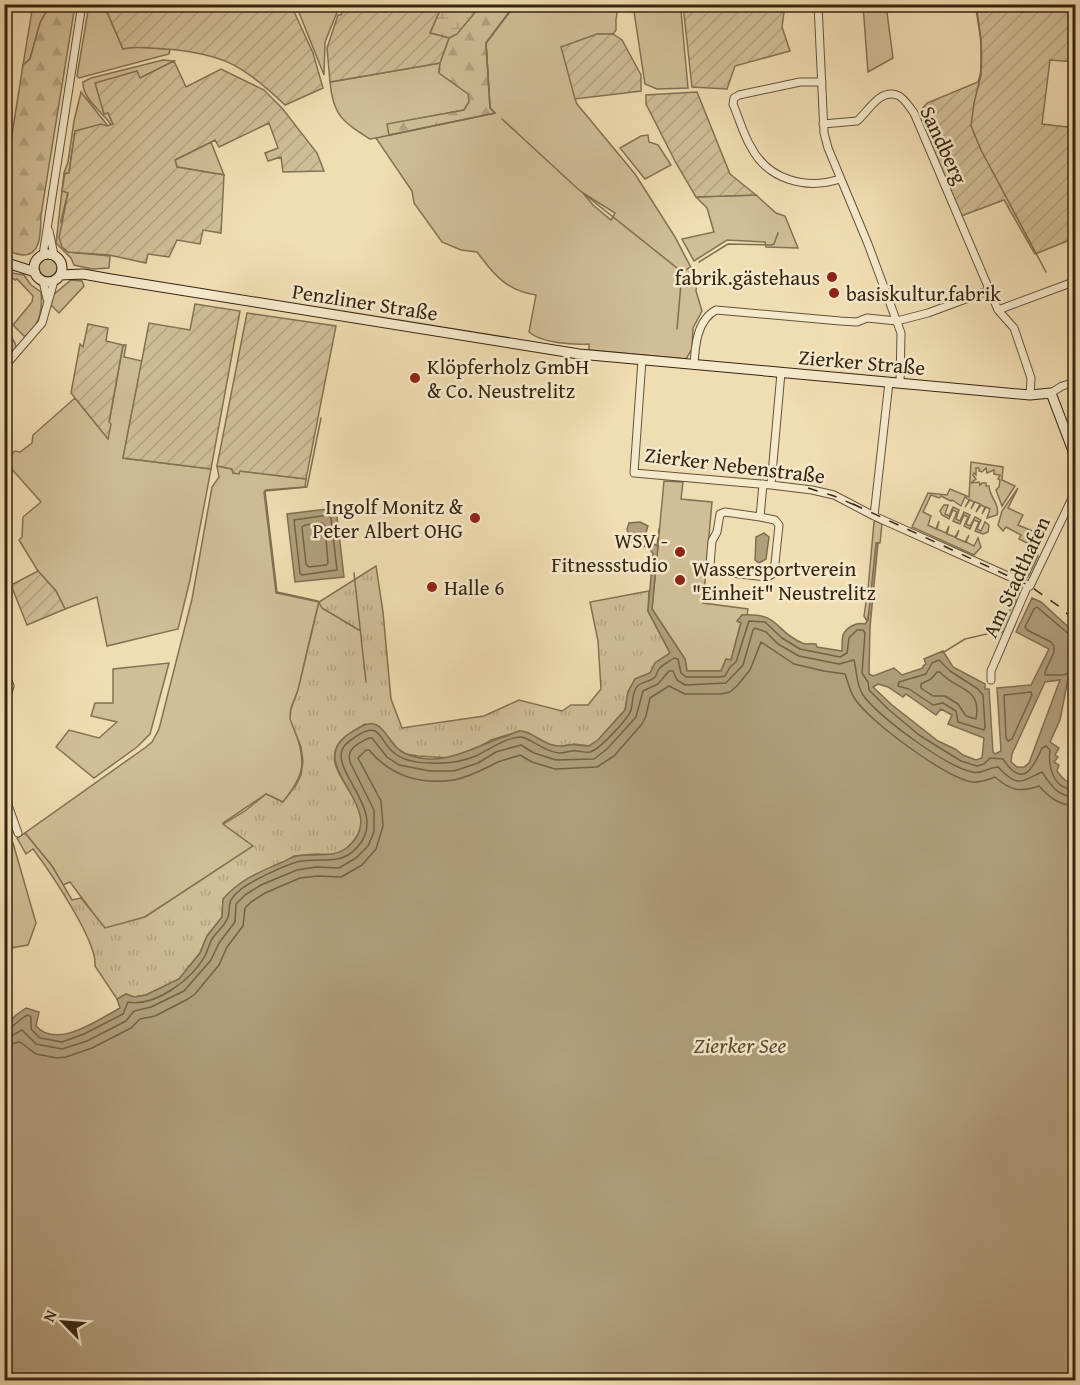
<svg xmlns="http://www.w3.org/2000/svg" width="1080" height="1385" font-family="'Gentium Book Plus',serif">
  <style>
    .grass { fill: #d1be96; stroke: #847154; stroke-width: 1.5; fill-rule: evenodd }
    .forest { fill: url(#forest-firs); stroke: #847154; stroke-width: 1.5 }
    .wetland { fill: url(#wetland-marsh); stroke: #847154; stroke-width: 1.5 }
    .park { fill: url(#park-tufts); stroke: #847154; stroke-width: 1.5 }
    .garden { fill: url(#garden-furrows); stroke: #847154; stroke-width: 1.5 }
    .water { fill: #b19e7b; stroke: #806d51; stroke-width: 1.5; fill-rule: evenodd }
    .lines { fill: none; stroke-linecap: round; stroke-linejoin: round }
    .shore { stroke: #746146; stroke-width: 1.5 }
    .stream { stroke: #806d51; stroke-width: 1.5 }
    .minor-casing { stroke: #655239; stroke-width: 9 }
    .secondary-casing { stroke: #372411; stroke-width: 11 }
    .minor { stroke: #f5e9cc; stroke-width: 7 }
    .secondary { stroke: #f5e9cc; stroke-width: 9 }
    .rail { stroke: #372411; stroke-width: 1.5; stroke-dasharray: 10 10; stroke-linecap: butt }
    .poi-dot { fill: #8f2418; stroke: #f5e9cc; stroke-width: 2 }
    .labels { text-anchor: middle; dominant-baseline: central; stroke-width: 5; stroke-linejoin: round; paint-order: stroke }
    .street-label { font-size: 21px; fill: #372411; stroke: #f5e9cc }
    .poi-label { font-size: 21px; fill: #372411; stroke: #f5e9cc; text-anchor: start }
    .water-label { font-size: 22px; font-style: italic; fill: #5c4931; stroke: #f5e9cc }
  </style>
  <defs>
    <pattern id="forest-firs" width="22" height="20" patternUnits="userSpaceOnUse" patternTransform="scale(1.5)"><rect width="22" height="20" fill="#d1be96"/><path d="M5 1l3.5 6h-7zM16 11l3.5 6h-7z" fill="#b4a380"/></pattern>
    <pattern id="wetland-marsh" width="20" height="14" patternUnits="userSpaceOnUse" patternTransform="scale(1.5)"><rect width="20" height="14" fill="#d1be96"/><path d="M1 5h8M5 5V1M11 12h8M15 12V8" fill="none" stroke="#b4a380"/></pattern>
    <pattern id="park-tufts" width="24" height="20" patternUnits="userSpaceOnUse" patternTransform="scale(1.5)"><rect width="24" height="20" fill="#d1be96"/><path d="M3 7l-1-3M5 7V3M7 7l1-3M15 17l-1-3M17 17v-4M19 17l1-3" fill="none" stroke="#b4a380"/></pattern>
    <pattern id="garden-furrows" width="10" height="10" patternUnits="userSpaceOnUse" patternTransform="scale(1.5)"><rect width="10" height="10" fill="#d1be96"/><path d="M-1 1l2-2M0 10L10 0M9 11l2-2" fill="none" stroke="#b4a380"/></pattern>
  </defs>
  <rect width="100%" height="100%" fill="#f0ddb1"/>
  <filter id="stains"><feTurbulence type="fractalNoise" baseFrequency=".00333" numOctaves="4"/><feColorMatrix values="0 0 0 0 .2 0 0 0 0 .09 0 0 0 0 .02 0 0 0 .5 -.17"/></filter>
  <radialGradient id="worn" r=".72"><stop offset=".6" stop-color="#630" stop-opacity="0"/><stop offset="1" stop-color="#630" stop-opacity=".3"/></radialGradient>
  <!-- grass -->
  <path class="grass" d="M33,5H50L40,23L30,59L23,65Z
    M89,5H104L123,49L134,47L170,49L169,54L79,78L77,76Z
    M296,5H340L325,42L324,75Z
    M515,5H622L618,7L616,20V30L613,34H597L575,99L577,104L635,174L675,237L697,279L696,291L702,311L693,328L692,349L686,359L589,350V344C573,345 541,343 529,332L536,295C507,291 494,275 477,252L461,250L442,242L414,203L412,191L376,138L370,139C343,122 333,116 330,82L440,63L439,73L469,94V102L464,110L388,124L389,135L495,113L490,108L486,43ZM583,193L615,213L611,220L593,205Z
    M633,5H683L684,10L681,11L688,88L657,89L645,84Z
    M863,5H886L893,58L868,72Z
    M163,60L174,61L140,78L105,113L108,112L113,124L111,125C103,112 82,99 83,82L91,78Z
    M81,92L108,126L75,131L69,173L63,191L68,192L61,221L68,252L110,256L109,268L92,269L74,265L71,258L56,243L64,173L68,162L74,121Z
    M648,135L649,142L658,145L671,165L645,179L620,148L641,136Z
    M211,142L224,175L177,167L175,160Z
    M756,195L776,213L785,216L798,248L766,247L765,242L727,240L694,261L682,239L714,232L707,208L696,197Z
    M39 268a9 9 0 1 1 18 0a9 9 0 1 1-18 0Z
    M5,272L24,275L31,285L41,292C43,308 39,324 28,336H24L13,325L32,302L33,296L17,279L15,280L8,274L5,277Z
    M71,280L82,281L84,286L59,313L51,305L53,295Z
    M5,331C21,346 18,348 5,363Z
    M123,345H126L124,357L142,361L123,458L211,469L190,580L178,629L107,646L97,597L65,609L56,591L38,571L19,540L22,537L23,517L41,502L9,466L5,470V461L15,451L20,452L32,443L33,435L75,398L108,438L109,423Z
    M971,462L1003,467L1002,480L1015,486L1002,506L996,490L999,487L1000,480L998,479L1000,475L994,474V470L987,473L986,468L982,472L979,471V468H976V475L974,473L973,475L976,479L971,483L979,482L980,485L982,483H986V486H989C989,496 1000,504 997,515L987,518L990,509L986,507L982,514L985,507L981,505L976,512L980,504L975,502L971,509L974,502L970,500L965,507L969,500L965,497L961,506L952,500L951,501L941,496L939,498L931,495L923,512L931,516L928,525L936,529L939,521L937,529L946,533L949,526L947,534L955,537L959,530L956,538L965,542L969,535L966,542L974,546L978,538L981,547L974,555L912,527L928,493L947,495L950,489L969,497Z
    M217,466L232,469L233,473H239V471L306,479L305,487L266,490L264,492L276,593L319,602C312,630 305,659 299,687C297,695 293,701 291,709C289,717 292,724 295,731C307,763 304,776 283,802L266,794L223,823L254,846L145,917L105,929L70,882L63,885L52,866L25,833L146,747L152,742L159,729L192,599L212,487L219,477Z
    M664,481L683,482L681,499L712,502L703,603L748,609L747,615H742L738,621L741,622L731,660L726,659L721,671H687L685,659L652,609Z
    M1018,488L1008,508L1023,515L1018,525L1035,532L1031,541L1028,540L1027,543L1019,539L1021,535L1006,527L1003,531L998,525L1002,511Z
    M944,505H948L945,514L949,516L953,507L959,510L956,519L960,521L964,512L970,515L966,524L970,526L975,517L981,520L977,529L981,531L985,522L989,525L988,532L983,534L975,531L979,522L974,520L970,529L964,526L968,517L964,515L960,524L953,521L957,512L953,510L949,519L942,515L940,511Z
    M876,521L882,524L880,543H877L871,602L867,621L864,616L868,589L874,522Z
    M1031,552L1036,553L1038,556L1028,577L1023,579L1022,578L1028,565L1024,563L1028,554Z
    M1020,586L1022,592L1013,607L1015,609L1005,631L1000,633V628C1004,623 1018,593 1020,586Z
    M169,663L150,734L137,747L94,778L56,747L69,730L99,738L117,722L91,716L95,703H113V669Z
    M13,843L36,923L28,945L5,949V873L10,871L5,857V848Z"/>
  <!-- forest -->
  <path class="forest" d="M50,5H75L41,215C40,228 43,255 23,255C18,255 10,251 5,250V179L23,65L30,59L40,23Z
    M479,5H515L486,43L490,108L495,113L389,135L387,124L464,110L469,102L468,94L439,73L440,63L449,38L457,33Z"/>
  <!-- wetland -->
  <path class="wetland" d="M442,5H498L478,9L457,34L449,38L430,33Z"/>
  <!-- park -->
  <path class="park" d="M376,566L383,612L391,699L402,728L484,716L519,700L562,711L571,705H588L601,689L598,641L590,602L649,591L648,611L670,653L655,663L650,673L635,679L628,692L625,710L598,740L589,746L574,744L559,747L551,745L540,741L529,733L520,731L491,740L474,750L450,758L418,756L406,754L397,748L389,738L365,724C357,729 345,734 339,743C314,779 402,813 337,855L316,854L294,856L223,899L222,917L207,936L200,953L179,979L146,995L134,997L126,994L117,999L95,966C98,942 49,870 33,849L26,854L17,838L25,833L52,866L72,900L81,898L105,928L145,917L253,846L223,824L245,811L266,794L283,802L296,785L301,775L303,761L301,747L290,719L291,709L298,690L319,602Z"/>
  <!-- garden -->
  <path class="garden" d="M104,5H291L313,53L323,88L285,105C244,66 223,53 165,49C151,48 137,46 123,49Z
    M345,5H442L430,33L449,38L440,63L330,82L327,48L338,15H341Z
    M683,5H785L782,27L790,51L735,66L727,89L692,87Z
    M975,5H1075V62L1050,60L1042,124L1075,128V172H1073L1071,174L1075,182V238L1035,254L1004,200L961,216L919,117L922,109L927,103L978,82C986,61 979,26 975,5Z
    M597,34H613L622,40L641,75V91L575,99L561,47Z
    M174,61L186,87L221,69L264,90L282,108L317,153L324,171L283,172L281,157L268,161L265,153L278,148L269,123L219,147L215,140L175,160L177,167L224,175L221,233L203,230L200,244L177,240L169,257L148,254L146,263L109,255L68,252L62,247L59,238L68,193L62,191L65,173H69L75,131L101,124L107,126L113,124L108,113L104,114L95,83L137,71L140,78Z
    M697,92L730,174L756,195L696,197L676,163L646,104V95Z
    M195,304L240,311L211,469L123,458L149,323L190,330Z
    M247,313L336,326L306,479L240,471L239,474L233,473L232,469L217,466Z
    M88,324L108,328L106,341L123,345L109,422L111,424L108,439L71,393L80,344L83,347Z
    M38,571L56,591L65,609L27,625L11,585Z"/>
  <!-- water -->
  <path class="water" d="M336,508L344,577L295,582L287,514Z
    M640,522L648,526L644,539L658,546L652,609L685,659L687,671H721L726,659L731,660L741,623L737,621L742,615C781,613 773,630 802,643C807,645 811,643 816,644L817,647L842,651C842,647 842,639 843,635C847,627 856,622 865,624L868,620L876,543H878L870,627L869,674L873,676L894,668L902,675L923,668V666L926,664L924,659L943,651L953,667L985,684V689H989L993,752L995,754L1001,751L997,688L1031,685L1049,649L1016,632L1032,598L1041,602L1075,633V677L1068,679L1060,720L1050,742L1059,748L1055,755L1058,757L1054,762L1059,765L1057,771C1062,778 1067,784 1076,783L1075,1380H5V1023H8L16,1015L26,1008L39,1012L36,1026C57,1050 99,1019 120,1008L117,999L126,994L134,997L146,995L179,979L200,953L207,936L222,917L223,899C241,879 256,874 280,863C286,861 291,857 297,856C315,853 335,859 349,846C389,810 312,770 342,740C346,735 352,732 357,729C386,711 384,745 406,754C445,769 473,746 507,736C511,735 516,731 520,731C529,730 542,743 553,745C561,748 567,744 575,745C580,745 584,746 589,746L598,740L625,710L628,692L635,679L650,673L655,663L670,653L648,611L653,554C648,545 641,545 632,545L627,529L629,523ZM1060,680L1029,763L1024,767H1017L1011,762L1012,754L1045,682ZM878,684L888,687L903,697L906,694L936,715L941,709L952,715L948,724L984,738L982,758L976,760L963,755L955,749L938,741L892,705L873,687Z
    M764,533L769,537L766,559L759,563L755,560L756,537Z"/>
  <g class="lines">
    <!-- shore -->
    <path class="shore" d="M328,515L331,518L337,570L302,575L300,573L294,520Z
      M322,523L325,526L328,563L326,565L309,567L306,564L302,527L305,525Z
      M1076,636L1070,635L1037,607L1034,609L1025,627L1027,630L1051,642L1054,646V652L1045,672V675H1062L1076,672
      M939,660L950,671L978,689L983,695L985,727L984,730L958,722L956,711L943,703L933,705L909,689L898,686L899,682L926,674L932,663Z
      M937,672H940C956,691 982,686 976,719L966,716L958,704L945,696H933L921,688V684L931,679Z
      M1031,692L1032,695L1012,739L1008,741L1006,738L1004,695Z
      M4,1029C14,1029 19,1018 28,1015L31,1017V1029L40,1038L62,1042L84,1034L123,1014L128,1002C156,1007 192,979 205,956C208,950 209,944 212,939C216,932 223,928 226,921C234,909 222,905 240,890C249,882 285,865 297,862C322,856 344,869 362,841C384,806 326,768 345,745C349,741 355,737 360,734C380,722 380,741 393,752C403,761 418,763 431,763C447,764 461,762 476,756C488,750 507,737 521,737C529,737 544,752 559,753C565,753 571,750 577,751C581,751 586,753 590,752C599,750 628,719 631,710C633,703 632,695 636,688C640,681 649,683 655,677C657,675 657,671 659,669C663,664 669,662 674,658L678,659L681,673L686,677H720L725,676L730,667L736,662L749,621L765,622L782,638L800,649L840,657L847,653L849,638L857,630H863L865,633L862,673L868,682L869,690L888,709L919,735L961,761L977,766L984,764L990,758L1003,759C1022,788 1032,771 1042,748L1046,746L1050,750C1048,766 1053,791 1076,789
      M4,1036L13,1035L22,1030L36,1044L62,1049L87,1041L126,1021L134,1011L151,1007L184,991L211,960L219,943L235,922L236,904L245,895L261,885L297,870L316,867L339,868L356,858L368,846L374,832V810L350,762C346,748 359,743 369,738H372L387,757L399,765L430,771H454L478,763L496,752L521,745L534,753L556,760L594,759L607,749L636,717L643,691L658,684L669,671H673L677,680L685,685L726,683L743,665L753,630L755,628L766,632L778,644L799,656L839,664L854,660C857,671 856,685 863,695C879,717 945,766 972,772C982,775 989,767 998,767C1018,788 1020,782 1042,772C1050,784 1058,798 1076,796
      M4,1045L20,1042L36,1054L57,1058L66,1057L92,1048L131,1028L140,1019L155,1016L188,999L195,994L219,965L227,947L243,926L245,908L251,902L265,893L300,878L317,876L341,877L362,865L376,849L383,826L381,801L358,758L366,750H369C391,776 420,785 454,780C470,777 484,769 498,762C505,759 513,758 520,755L532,762L555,769L597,767L614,756L642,724L646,716L650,698L669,686L685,694H721L730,692L737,686L750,670L761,642L794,664L824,671L845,674C848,682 850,692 855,699C870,722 945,777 972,782C980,783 987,780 995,777C1010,790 1019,793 1039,786C1049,797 1059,806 1076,805"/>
    <!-- stream -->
    <path class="stream" d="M976,4L981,39V75L974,103L971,126L981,150L1046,272
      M494,112L490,108L486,43L515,4
      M502,119L578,189L682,272L677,329
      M376,138L495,113
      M699,262L728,244L771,245L774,244L778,233
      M683,272L690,267
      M321,418L307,487L265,491L277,592L318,601L322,608L359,630
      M657,546L659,529
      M354,573L366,682
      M944,652L965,639L1000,631"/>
    <defs>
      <path id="minor" d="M818,4L824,133L828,148L868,244L901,333L900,383
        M822,82H800L739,95L734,98L733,104C739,118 743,134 751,147C768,180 806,190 840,179
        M823,124L857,121C868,112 879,89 897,95C904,97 910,108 914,113L998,310L1014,328L1031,378L1030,395
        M49,231L54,255
        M43,255L82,4
        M43,281L47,299
        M998,310L1076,281
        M642,360L634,473L771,485L812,490L834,495L874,516L1028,585
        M694,365C695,346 697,320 716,310L840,321L857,322L867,318L897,321L928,313L990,290
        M4,367L42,323L54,281
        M1051,393L1062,386L1076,382
        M771,485L781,373
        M874,516L889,382
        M760,517L725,512L720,514L717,532L712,541L710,565L713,571L767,577L774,573L779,525L775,520L760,517L763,484
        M4,671L10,686L4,704
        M991,680V671L1028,585L1030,586L1076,490
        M4,794L18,833"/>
      <path id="secondary" d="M34 268a14 14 0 1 1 28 0a14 14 0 1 1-28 0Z
        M4,262L35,272
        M60,275L83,274L111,279L579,354L1030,395L1051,393L1076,459"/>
    </defs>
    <!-- minor casing -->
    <use href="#minor" class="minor-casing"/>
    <!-- secondary casing -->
    <use href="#secondary" class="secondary-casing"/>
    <!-- minor -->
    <use href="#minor" class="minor"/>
    <!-- secondary -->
    <use href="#secondary" class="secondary"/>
    <!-- rail -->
    <path class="rail" d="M808,488L834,496L859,507
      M853,504L1030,586L1060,607L1076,622"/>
  </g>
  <!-- markers -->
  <g class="poi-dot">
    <circle cx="832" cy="277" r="6"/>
    <circle cx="834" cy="293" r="6"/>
    <circle cx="415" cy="378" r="6"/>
    <circle cx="475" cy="518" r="6"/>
    <circle cx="680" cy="552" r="6"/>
    <circle cx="680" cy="580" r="6"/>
    <circle cx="432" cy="587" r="6"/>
  </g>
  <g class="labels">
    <!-- street labels -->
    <g class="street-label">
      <text transform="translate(944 145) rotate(65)">Sandberg</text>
      <text transform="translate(365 302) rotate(9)">Penzliner Straße</text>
      <text transform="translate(862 362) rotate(5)">Zierker Straße</text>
      <text transform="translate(735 465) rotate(7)">Zierker Nebenstraße</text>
      <text transform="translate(1016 577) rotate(-65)">Am Stadthafen</text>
    </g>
    <!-- poi labels -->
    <g class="poi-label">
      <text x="820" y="277" text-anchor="end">fabrik.gästehaus</text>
      <text x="846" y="293">basiskultur.fabrik</text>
      <text x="427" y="366">Klöpferholz GmbH<tspan x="427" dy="24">&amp; Co. Neustrelitz</tspan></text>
      <text x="463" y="506" text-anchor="end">Ingolf Monitz &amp;<tspan x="463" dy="24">Peter Albert OHG</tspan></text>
      <text x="668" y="540" text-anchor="end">WSV -<tspan x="668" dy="24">Fitnessstudio</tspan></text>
      <text x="692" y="568">Wassersportverein<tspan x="692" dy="24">"Einheit" Neustrelitz</tspan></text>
      <text x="444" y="587">Halle 6</text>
    </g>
    <!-- water labels -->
    <g class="water-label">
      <text x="740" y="1045">Zierker See</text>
    </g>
  </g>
  <!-- margin -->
  <rect width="1080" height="1385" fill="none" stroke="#f0ddb1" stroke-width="24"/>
  <rect x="6" y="6" width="1068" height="1373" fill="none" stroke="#372411" stroke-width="3"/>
  <rect x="12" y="12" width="1056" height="1361" fill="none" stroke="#372411" stroke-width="1.5"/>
  <!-- north arrow -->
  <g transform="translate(63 1322) rotate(295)" stroke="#f5e9cc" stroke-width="4.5" paint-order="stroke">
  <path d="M0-4.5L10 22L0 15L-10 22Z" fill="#372411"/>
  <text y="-9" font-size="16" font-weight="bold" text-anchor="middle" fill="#372411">N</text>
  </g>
  <rect width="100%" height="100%" filter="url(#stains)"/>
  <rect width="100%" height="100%" fill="url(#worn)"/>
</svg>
